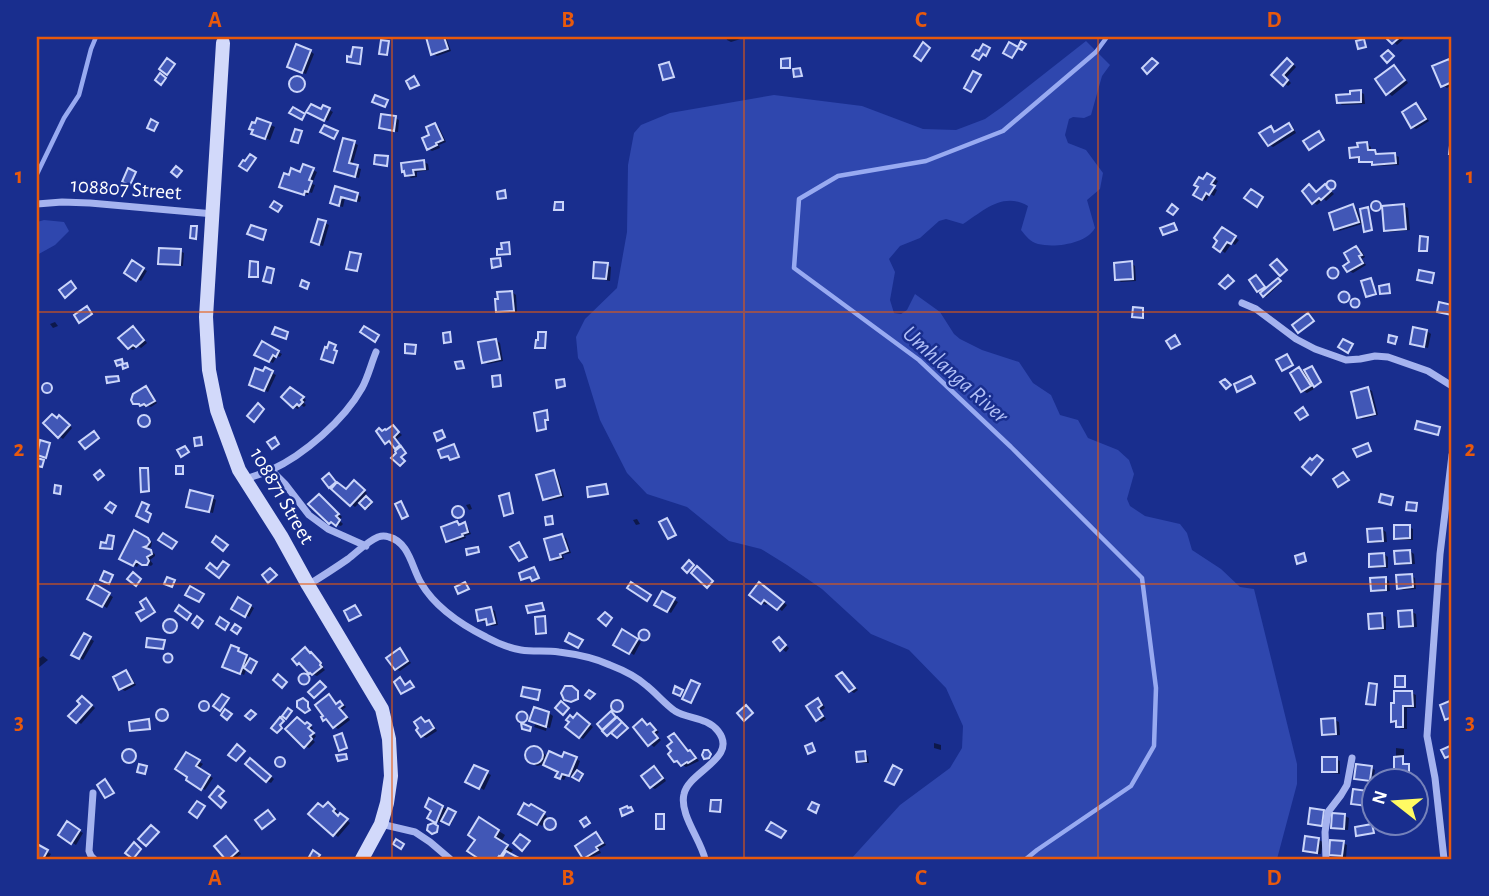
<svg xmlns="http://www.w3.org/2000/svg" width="1489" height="896" font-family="'Alegreya Sans',sans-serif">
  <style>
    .green { fill: #2f47ae }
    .shadow { fill: #0007 }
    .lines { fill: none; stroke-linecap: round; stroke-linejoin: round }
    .stream { stroke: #98aaf1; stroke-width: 4.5 }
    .building { fill: #4157b6; stroke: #cbd5fa; stroke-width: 2 }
    .street { stroke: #a5b3ef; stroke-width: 7 }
    .secondary { stroke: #d2d9fa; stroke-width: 14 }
    .grid { fill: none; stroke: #e8590c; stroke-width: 2; stroke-opacity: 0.55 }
    .labels { text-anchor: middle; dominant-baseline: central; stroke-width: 5; stroke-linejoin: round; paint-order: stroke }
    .street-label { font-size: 21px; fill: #fff; stroke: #192e8e }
    .water-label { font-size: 23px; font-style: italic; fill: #b1bff6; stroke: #192e8e }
    .neatline { fill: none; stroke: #e8590c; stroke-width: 2.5 }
    .grid-label { font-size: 23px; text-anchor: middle; font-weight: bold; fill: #e8590c }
  </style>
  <rect width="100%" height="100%" fill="#192e8e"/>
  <!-- green -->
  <path class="green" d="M1086,41L1110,65L1102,76L1091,115L1084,118L1073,117L1069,119L1065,135L1068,143L1086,150L1103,173L1100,189L1087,200L1095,228C1086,244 1055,248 1038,244C1030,242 1026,236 1021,230L1028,206C1003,191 983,211 963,224L946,219L939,221L920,238L900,246L889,259L895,272L890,300L894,313L901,314L907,310L915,294L940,312L954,334L960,339L982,350L1019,362L1033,383L1051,395L1060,415L1078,420L1088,438L1118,450L1129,460L1134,474L1127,499L1130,506L1145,516L1180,524L1187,533L1192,550L1221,569L1240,587L1254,589L1297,764V784L1277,859H851L900,805L950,768L962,748L963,726L946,688L909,650L871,634L822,589L787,565L761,549L729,541L687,507L647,494L627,473L600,420L583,365L578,358L576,337L585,319L617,288L627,232L628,165L634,133L641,125L670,113L774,95L862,106L923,129L956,130L985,119L1002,107Z
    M44,220L64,222L69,231L55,245L37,255V222Z"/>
  <!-- shadow -->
  <path class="shadow" d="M427,37H449H446L451,51L437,56L433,54Z
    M726,37H747L731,42L727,40Z
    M1388,37H1406L1397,45Z
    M310,51L314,54L306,74L293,69Z
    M1449,61L1452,63V85L1447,88L1443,85Z
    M1291,62L1296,67L1286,78L1291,83L1288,86L1274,75Z
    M1394,67L1398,69L1408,83L1392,96L1388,93Z
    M291 85a7 7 0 1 1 14 0a7 7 0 1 1-14 0Z
    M1360,92L1364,94L1365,104L1342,105L1338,102Z
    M1416,105L1420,107L1429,121L1416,129L1412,127Z
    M324,107L333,112L328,121L309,112L322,111Z
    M395,118L399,120L398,132L385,130L381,128Z
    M258,120L275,127L270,140L257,135L256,125Z
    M435,125L439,127L446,142L439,145L440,148L432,151L428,149Z
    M1289,125L1293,127L1296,133L1273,147L1269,145L1271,128L1276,133Z
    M354,143L358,145L352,166L361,169L359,178L340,172Z
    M1367,144L1371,147V152L1395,155L1399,157V165L1377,166L1374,163H1365L1361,161V158L1356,159L1352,157Z
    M424,162L428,164L429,170L417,172V177L411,178L407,175L406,172Z
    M313,170L317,172L312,184L315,185L312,193L309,192L308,195L291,189L301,174Z
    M1207,175L1218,181L1214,188L1217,190L1214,196L1210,194L1206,201L1196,195Z
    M1331,182L1336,185V188H1332L1329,184Z
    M1310,186L1317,193L1326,186L1334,194L1326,201L1324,199L1317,205L1313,202Z
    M336,188L358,194L361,197L360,202L345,198L343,207L336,205Z
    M1374.5 207a3.5 3.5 0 1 1 7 0a3.5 3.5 0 1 1-7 0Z
    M1353,206L1357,209L1362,224L1339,231L1335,229Z
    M1404,206L1408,208L1410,230L1390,232L1386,230Z
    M325,223L329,225L323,246L317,244Z
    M1222,229L1239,240L1235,245L1232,243L1225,253L1216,247Z
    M1357,248L1361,250L1365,257L1362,259L1366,265L1353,273L1349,271Z
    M180,251L184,253L183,266L164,265L160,263Z
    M132,262L147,271L141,281L126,272Z
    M1131,263L1135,266L1136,281L1121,282L1117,279Z
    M607,265L611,267L610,281L599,279L595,277Z
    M1330.5 274a4.5 4.5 0 1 1 9 0a4.5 4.5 0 1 1-9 0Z
    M1257,277L1266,290L1279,281L1281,283L1266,297L1259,291Z
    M512,292L516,295L517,312L502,313L498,311Z
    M1341 298a4 4 0 1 1 8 0a4 4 0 1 1-8 0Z
    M1355,301L1360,304L1359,307L1353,303Z
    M55,322L58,326L53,328L50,324Z
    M133,328L137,330L147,343L141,348L138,346L133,350L129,348Z
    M1427,331L1431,334L1428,348L1412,343Z
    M496,340L500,343L503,361L488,364L484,362Z
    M262,343L282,354L280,357L277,356L273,363L260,357Z
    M1313,368L1321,383L1316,386L1311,383L1314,389L1307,393L1303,391L1299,369L1309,375Z
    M266,370L276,375L268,392L255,386Z
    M44 388a4 4 0 1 1 8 0a4 4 0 1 1-8 0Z
    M146,388L150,390L157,403L151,407L148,406L145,407L133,401Z
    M1368,389L1372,391L1378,415L1363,419L1359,417Z
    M295,391L306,400L304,403L306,405L304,407L301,405L298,409L294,407Z
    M141 421a5 5 0 1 1 10 0a5 5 0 1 1-10 0Z
    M56,418L64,420L72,428L63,439L59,436Z
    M393,427L402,435L397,439L406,454L400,458L405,462L402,466L394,458L400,449L393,443L390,444L386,442L383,432Z
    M553,472L557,474L564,497L549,501L545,499Z
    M331,476L338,484L347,491L358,485L367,493L364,497L372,504L368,509L360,502L355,507L351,504L330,486Z
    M212,498L216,500L213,513L188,506Z
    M323,498L342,517L339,520L343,524L341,526L330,523Z
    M470,504L472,509L469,510L466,505Z
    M454.5 512a4.5 4.5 0 1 1 9 0a4.5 4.5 0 1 1-9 0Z
    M637,519L640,524L636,525L633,520Z
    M457,523L468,527L471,534L465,536L466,538L451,543L447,541Z
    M1409,527L1413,529V540H1400L1396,538Z
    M1382,529L1386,532L1387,542L1374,543L1370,541Z
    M135,533L152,542L151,547L145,549L155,554V556L150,560L153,564L151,566L140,562L137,567L121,558Z
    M562,536L566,538L571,553L563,555L564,559L556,561L552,559Z
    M1410,551L1414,554L1415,564L1401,565L1397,563Z
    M1384,554L1388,557V568H1375L1371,566Z
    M1411,576L1415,578L1416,589L1403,590L1399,588Z
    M1385,578L1389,581L1390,591L1377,592L1373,590Z
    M763,586L787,605L782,611L769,601L766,605L762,603Z
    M96,587L113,597L107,608L89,598Z
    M663,593L678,602L671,613L656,604Z
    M238,599L254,608L249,617L233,608Z
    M491,609L495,611L498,625L492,626L488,624V621L484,622L480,620Z
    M1412,612L1416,614L1417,627L1405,628L1401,626Z
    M1382,615L1386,617V630H1375L1371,628Z
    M166.5 627a5.5 5.5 0 1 1 11 0a5.5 5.5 0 1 1-11 0Z
    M641.5 636a4.5 4.5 0 1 1 9 0a4.5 4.5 0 1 1-9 0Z
    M622,632L641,642L634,655L615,644Z
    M84,635L94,641L83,660L74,654Z
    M779,639L789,648L786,652L782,649Z
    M232,647L242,652L241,655L257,664L253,672L247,668L244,675L228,668Z
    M400,650L404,653L411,663L400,671L396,669Z
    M310,654L315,657L324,667L323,668L325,670L317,676L310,673L298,663Z
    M170,655L173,658L171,662L166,659L167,656Z
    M43,656L48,660L37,669V657L40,658Z
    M126,672L130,675L136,685L125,691L121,689Z
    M842,674L846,676L858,690L854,693L850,691Z
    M302 680a4 4 0 1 1 8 0a4 4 0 1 1-8 0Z
    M1412,693L1416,695V708H1407V729H1401L1392,721Z
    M329,697L338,705L340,703L344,705L346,707L342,710L350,720L338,729L325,720Z
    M86,700L95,708L81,724L71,716Z
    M818,700L822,702L825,708L820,711L826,719L821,722L817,719Z
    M612.5 707a5.5 5.5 0 1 1 11 0a5.5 5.5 0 1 1-11 0Z
    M201.5 707a3.5 3.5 0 1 1 7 0a3.5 3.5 0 1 1-7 0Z
    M158 716a5 5 0 1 1 10 0a5 5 0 1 1-10 0Z
    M549,713L553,716L550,728L547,727L546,731L534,727L536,723Z
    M519 718a4 4 0 1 1 8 0a4 4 0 1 1-8 0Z
    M613,714L628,729L619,738L613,732L609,736L608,735L600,725Z
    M582,717L593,727L583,739L580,737L571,722Z
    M421,719L427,723L429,722L433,724L437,731L426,738L422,736Z
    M1335,720L1339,722L1340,735L1328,736L1324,734Z
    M642,721L648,726L650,725L654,727L659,732L656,735L661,740L654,747L650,744Z
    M307,724L313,728L311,731L316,736L313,740L315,742L309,748L305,746L306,726Z
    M674,735L678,737L689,752L694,754L699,761L686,767L675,761Z
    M934,743L941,745V750L934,748Z
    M532,748L543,752L548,758L562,759L565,754L576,759L580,761L576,772L583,776L581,781L567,774L564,780L558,777L560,771L544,764L537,766L528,760L526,755L528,750Z
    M1396,748L1404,749V766L1410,767V772H1396Z
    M124.5 757a5.5 5.5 0 1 1 11 0a5.5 5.5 0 1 1-11 0Z
    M864,753L868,756L869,763H863L859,761Z
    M186,754L203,764L199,769L213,778L205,790L188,779Z
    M281,759L286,763L284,766L277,762Z
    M1336,759L1340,761V774L1328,773L1324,771Z
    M255,763L274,779L271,783L267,781Z
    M475,767L491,775L484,790L468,781Z
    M655,768L659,770L666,781L655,789L651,787Z
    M1371,768L1375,770L1373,782L1360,780L1356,778Z
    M1368,792L1372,795L1370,807L1357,805L1353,803Z
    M430,801L456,814L451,824L442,819L440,823L430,818L434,810Z
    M532,806L547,816L545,820H551L556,823L554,829H551L546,826L545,820L542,826L520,813L530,809Z
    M332,807L338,812L336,815L339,817L345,818L350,823L338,837L311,814Z
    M1416,814L1420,815V820H1416Z
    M1334,815L1345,816L1349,818L1348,830L1336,829L1332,827Z
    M480,819L505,835L501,842L513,850L509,855L517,859H481Z
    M68,823L83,833L76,845L60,835Z
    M596,834L600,836L606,845L599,849L601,853L587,859L584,858Z
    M226,838L230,841L241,854L235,859H227L217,846Z
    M1319,840L1323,842L1321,854L1309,853L1305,850Z
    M1343,843L1347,845L1346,858L1335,856L1331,854Z
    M37,846L51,854L48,859H37Z"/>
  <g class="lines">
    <!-- stream -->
    <path class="stream" d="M37,174L64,118L79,95L91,49L96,37
      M1026,859L1037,850L1131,786L1154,746L1156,688L1142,578L1011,447L919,360L794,268L799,199L838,176L926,161L1003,131L1096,52L1107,37"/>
  </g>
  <!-- building -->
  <path class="building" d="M426,37H444L448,49L431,55Z
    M1385,37H1400L1392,44Z
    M1364,39L1366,47L1358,49L1356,41Z
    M381,40L389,41L387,55L379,54Z
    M1021,41L1026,44L1022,50L1018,48L1012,58L1003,53L1009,42L1018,47Z
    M923,42L930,48L921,61L914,56Z
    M296,44L311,50L302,73L287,67Z
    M983,44L990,48L986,56L983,54L979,60L972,56L976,50L979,51Z
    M353,47L362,48L360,64L347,62V56L351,57Z
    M1388,50L1394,56L1387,63L1381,56Z
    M167,58L175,64L167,75L159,69Z
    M790,58V68H781V59Z
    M1152,58L1158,63L1147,74L1142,68Z
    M1287,58L1293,64L1283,75L1288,80L1283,86L1271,75Z
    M1449,59L1452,66V82L1441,87L1432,66Z
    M669,62L674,77L663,80L659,65Z
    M1394,65L1405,80L1386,95L1375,79Z
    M800,68L802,76L794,77L793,69Z
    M973,71L981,75L971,92L964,88Z
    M160,73L166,78L161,85L155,80Z
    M414,76L419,85L410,89L406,81Z
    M289 84a8 8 0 1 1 16 0a8 8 0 1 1-16 0Z
    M1361,90V102L1337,103L1336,95L1350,94V91Z
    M375,95L388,100L385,107L372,102Z
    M1416,103L1426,119L1411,128L1402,112Z
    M311,104L321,109L323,105L330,108L324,121L306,112Z
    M293,107L305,114L302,120L289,113Z
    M381,114L396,116L394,131L379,128Z
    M257,118L271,123L265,139L251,134L253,130L249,129L252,122L255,123Z
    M151,119L158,123L154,131L147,128Z
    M435,123L443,140L436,143L437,145L427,150L422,138L429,135L426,127Z
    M1289,123L1293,130L1268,146L1259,133L1271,126L1274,132Z
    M324,125L338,131L334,139L320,132Z
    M295,129L302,131L298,143L291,141Z
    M1319,131L1324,140L1309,150L1303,141Z
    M1451,137H1452V154H1449Z
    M343,138L355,141L349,163L358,165L355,177L334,171Z
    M1367,142L1368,150H1375L1376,154L1395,153L1396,163L1372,165V162H1359V157L1350,158L1349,148L1358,147L1357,143Z
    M250,154L256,158L247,171L239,166L243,160L245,161Z
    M375,155L388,156L387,166L374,164Z
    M424,160L425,169L413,170L414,175L405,176L404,171L402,172L401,163Z
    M303,164L314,168L309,180L312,181L308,192L305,191L304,195L279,187L284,173L289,175L291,168L300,172Z
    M176,166L182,171L177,177L171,172Z
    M128,168L136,172L130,185L122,182Z
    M1207,173L1215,178L1211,184L1215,186L1209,195L1206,193L1202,200L1193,195L1198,187L1194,185L1199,177L1203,179Z
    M1326.5 185a4.5 4.5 0 1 1 9 0a4.5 4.5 0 1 1-9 0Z
    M1309,184L1316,192L1325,184L1331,191L1321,200L1319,198L1312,204L1302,191Z
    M335,186L358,193L356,201L341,197L339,206L330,203Z
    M1251,189L1263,197L1257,207L1244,198Z
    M505,190L506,198L498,199L497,192Z
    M274,201L282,206L278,212L270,207Z
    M1371 206a5 5 0 1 1 10 0a5 5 0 1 1-10 0Z
    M555,202H563V210H554Z
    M1172,204L1178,209L1173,215L1167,211Z
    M1353,204L1359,222L1334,230L1329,213Z
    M1404,204L1406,229L1384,231L1382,206Z
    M1368,207L1372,230L1364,232L1360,209Z
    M318,219L326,221L319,245L311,242Z
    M1174,223L1177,230L1163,235L1160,228Z
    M251,225L266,230L263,240L247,234Z
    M191,226H197L196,239L190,238Z
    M1222,227L1236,236L1231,244L1227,242L1220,252L1213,247L1217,241L1214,238Z
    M1420,236L1428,237L1427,251H1419Z
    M509,242L510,254L497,255V249H502L501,243Z
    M1356,246L1362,255L1359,256L1363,263L1347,272L1343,266L1349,262L1344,253Z
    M159,248L181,249L180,265L158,264Z
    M350,252L361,254L357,271L346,269Z
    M500,258L501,266L492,268L491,259Z
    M1277,259L1287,270L1280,276L1270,265Z
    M132,260L144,268L136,281L124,273Z
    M250,261L258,262V277H249Z
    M1132,261L1133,279L1115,280L1114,263Z
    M594,262L608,263L606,279L593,278Z
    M267,267L274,269L271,283L263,281Z
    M1327.5 273a5.5 5.5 0 1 1 11 0a5.5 5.5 0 1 1-11 0Z
    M1419,270L1434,273L1432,283L1417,280Z
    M1228,275L1234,281L1225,289L1219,284Z
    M1256,275L1265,287L1257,292L1249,280Z
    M1278,278L1281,281L1263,297L1260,293Z
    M1371,278L1376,294L1366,297L1361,281Z
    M302,280L309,283L307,289L300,286Z
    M71,281L76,288L65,298L59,290Z
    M1389,284L1390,293L1380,294L1379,286Z
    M512,291L514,311L496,312L495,299H498L497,292Z
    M1338.5 297a5.5 5.5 0 1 1 11 0a5.5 5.5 0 1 1-11 0Z
    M1350.5 303a4.5 4.5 0 1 1 9 0a4.5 4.5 0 1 1-9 0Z
    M1439,302L1452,305V315L1437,312Z
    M87,306L92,314L79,323L74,315Z
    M1133,307L1143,308V318L1132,317Z
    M1308,313L1314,321L1298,333L1292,325Z
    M133,326L144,340L136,347L133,345L128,349L118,338Z
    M364,326L379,335L375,342L360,332Z
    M275,327L288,332L286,339L272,334Z
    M1413,327L1427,330L1424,347L1410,344Z
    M450,332L451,342L444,343L443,333Z
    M538,332H546L545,348H535L536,340H538Z
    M1175,335L1180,344L1171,349L1166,341Z
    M1389,335L1397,337L1395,344L1388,342Z
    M496,339L500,359L482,363L478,342Z
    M1343,339L1353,344L1348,353L1338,347Z
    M262,341L279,351L276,357L273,355L269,362L254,355Z
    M329,342L336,345L334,350L337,351L333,363L321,359L325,347L327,348Z
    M405,344L416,345L415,354L405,353Z
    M1287,354L1293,365L1282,371L1276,360Z
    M122,359L123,364L127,363L128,367L123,369L122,364L117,366L115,361Z
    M462,361L464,368L457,369L455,362Z
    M1312,366L1321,382L1314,387L1304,370Z
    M265,367L273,371L264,391L249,385L255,368L263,371Z
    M1299,367L1311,386L1301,392L1290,373Z
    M500,375L501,386L493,387L492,376Z
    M118,376L119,381L107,383L106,377Z
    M1251,376L1255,383L1237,392L1234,384Z
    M564,379L565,386L557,388L556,380Z
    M1225,379L1231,385L1226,389L1220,382Z
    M42 388a5 5 0 1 1 10 0a5 5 0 1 1-10 0Z
    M146,386L155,401L146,406L144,404L140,406L139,404H133L131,400L133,394Z
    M290,387L304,397L301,400L303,402L299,406L297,404L293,408L281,397Z
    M1368,387L1375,414L1357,418L1351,392Z
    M258,403L264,409L254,422L247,416Z
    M1303,407L1308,415L1300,420L1295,413Z
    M547,410L548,420H545L546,429L537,431L534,413Z
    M52,414L57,418L59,415L70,425L58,438L43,423Z
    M138 421a6 6 0 1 1 12 0a6 6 0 1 1-12 0Z
    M1417,421L1440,427L1438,435L1415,429Z
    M393,425L399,432L394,437L400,445L395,449L389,441L385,444L376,431L379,428L382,431L385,429L386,430Z
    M442,430L445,437L437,441L434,433Z
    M94,431L99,438L85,449L79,442Z
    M201,437L202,445L195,446L194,438Z
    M275,437L279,444L272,449L267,442Z
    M40,440L50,443L46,458L37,455Z
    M1368,443L1371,451L1357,457L1353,449Z
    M454,444L459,457L450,460L448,456L441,458L438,450Z
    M185,446L189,452L181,457L177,450Z
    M401,446L406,453L401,457L405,461L400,466L391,458L396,453L395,451Z
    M1317,455L1323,460L1311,475L1302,467L1310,458L1312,460Z
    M37,458L44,460L42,467L37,466Z
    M176,466H183V474H176Z
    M140,468H148L149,491L141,492Z
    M100,470L104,475L98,480L94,475Z
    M554,470L561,495L543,500L536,475Z
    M1343,472L1349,480L1338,487L1333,479Z
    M329,473L336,482L329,488L322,479Z
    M354,480L365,490L350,506L331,489L337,482L346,489Z
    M606,484L608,494L588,497L587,487Z
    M55,485L61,486L60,494L54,493Z
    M190,490L213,496L209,512L186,507Z
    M509,493L513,513L504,516L499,496Z
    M319,494L339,514L336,516L340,520L336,526L331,522L329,524L308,504Z
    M1381,494L1393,497L1391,505L1379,502Z
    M366,496L372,502L365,509L359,503Z
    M401,501L408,516L402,519L395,504Z
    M110,502L116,506L112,513L105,508Z
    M142,502L149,505L146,511L151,514L148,522L136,516Z
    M1407,502L1417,503L1416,511L1406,510Z
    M452 512a6 6 0 1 1 12 0a6 6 0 1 1-12 0Z
    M552,516L553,524L546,525L545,517Z
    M667,518L676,535L668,539L659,522Z
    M457,521L459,525L465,522L468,532L462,534L463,536L446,542L441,527Z
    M1394,525H1410V538L1394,539Z
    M1382,528L1383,541L1368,542L1367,529Z
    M134,530L148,538L150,542L147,546L144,547L151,550L152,554L147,557L149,561L147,565H142L136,561L133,566L119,559Z
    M163,533L177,542L172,549L158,540Z
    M562,534L568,551L560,554L561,557L550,560L544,539Z
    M108,535L114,536L112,549L100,548L101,542L106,543Z
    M216,536L228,545L223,551L212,542Z
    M519,542L527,557L519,561L510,547Z
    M478,547L479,552L467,555L466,549Z
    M1410,550L1411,563L1395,564L1394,551Z
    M1304,553L1306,561L1297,564L1295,556Z
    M1384,553L1385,566L1369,567V554Z
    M689,560L694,565L687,573L682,568Z
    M223,561L229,565L219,578L206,568L210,563L217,569Z
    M697,566L713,581L707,588L691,573Z
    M534,567L539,578L532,581L530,577L521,580L519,573Z
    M270,568L277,575L268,583L262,575Z
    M104,571L113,575L109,584L100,580Z
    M133,572L141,579L136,586L127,579Z
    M1412,574L1413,587L1397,589L1396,575Z
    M167,577L175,580L172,587L164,584Z
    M1386,577V590L1371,591L1370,578Z
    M465,582L469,589L458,594L455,587Z
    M631,582L651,595L647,601L627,588Z
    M759,582L784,602L777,610L764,600L761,604L749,595Z
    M95,584L110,593L102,607L87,599Z
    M190,586L204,594L199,602L185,595Z
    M662,591L675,598L667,612L654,605Z
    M238,597L251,605L245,617L231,609Z
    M146,598L155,612L141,621L136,613L144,609L140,602Z
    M542,603L544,610L528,613L526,606Z
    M179,605L191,614L187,620L175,611Z
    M355,605L361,615L349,621L344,611Z
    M491,607L495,623L487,625L486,619L478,621L476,610Z
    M1412,610L1413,626L1399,627L1398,611Z
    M605,612L612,618L606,626L598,619Z
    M1382,613L1383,628L1369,629L1368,614Z
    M197,616L203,621L198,628L192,623Z
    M545,616L546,633L536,634L535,617Z
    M220,617L229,623L225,630L216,624Z
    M163 626a7 7 0 1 1 14 0a7 7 0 1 1-14 0Z
    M235,624L241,628L237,634L231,630Z
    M622,629L638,639L629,654L613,645Z
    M638.5 635a5.5 5.5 0 1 1 11 0a5.5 5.5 0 1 1-11 0Z
    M84,633L91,637L79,659L71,655Z
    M569,633L583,640L578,648L565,641Z
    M779,637L786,645L780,651L773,642Z
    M147,638L165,640L163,649L146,647Z
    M231,645L239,648L238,651L247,655L240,674L222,667Z
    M305,647L310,653L311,652L321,663L320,665L322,667L312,675L310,673L309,674L299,663L297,665L292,659Z
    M400,648L408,661L395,670L386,658Z
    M163.5 658a4.5 4.5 0 1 1 9 0a4.5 4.5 0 1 1-9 0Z
    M250,658L257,662L251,673L244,668Z
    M126,670L133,683L119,690L113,677Z
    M842,672L855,688L849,692L836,676Z
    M298.5 679a5.5 5.5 0 1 1 11 0a5.5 5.5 0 1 1-11 0Z
    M278,674L287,682L282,688L273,680Z
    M1395,676H1405V687H1395Z
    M400,677L405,685L410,681L414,687L401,694L394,682Z
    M691,680L700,684L691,703L682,699Z
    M320,681L326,687L314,698L308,692Z
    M1369,683L1377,684L1375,705L1366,704Z
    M565,686H572L578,691V699L571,702L564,700L561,693Z
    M675,686L683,690L680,696L673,693Z
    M523,687L540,690L538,700L521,696Z
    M589,690L595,694L590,699L585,695Z
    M1394,691H1412L1413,706H1403V727H1396V721L1391,722V703H1394Z
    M222,694L229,698L220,711L213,706Z
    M329,694L336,704L340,701L343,705L339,708L347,717L333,728L326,719L323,721L321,717L323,716L315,705Z
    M82,696L92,705L76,723L68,716L80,704L77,701Z
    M303,698L308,702V707L310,710L305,713L297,707V701Z
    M818,698L822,705L818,708L823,716L816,721L806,706Z
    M611 706a6 6 0 1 1 12 0a6 6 0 1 1-12 0Z
    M1452,700V717L1445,720L1440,705Z
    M199 706a5 5 0 1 1 10 0a5 5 0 1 1-10 0Z
    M561,701L569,708L563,715L555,708Z
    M746,705L753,713L744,721L737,713Z
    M534,707L549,712L546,727L529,721Z
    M288,708L292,711L286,719L282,716Z
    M156 715a6 6 0 1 1 12 0a6 6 0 1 1-12 0Z
    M225,709L232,714L227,720L221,715Z
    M251,710L256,714L250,720L245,716Z
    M611,711L616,717L602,730L597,724Z
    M516.5 717a5.5 5.5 0 1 1 11 0a5.5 5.5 0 1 1-11 0Z
    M577,713L590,724L579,738L565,727L569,722L566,720L570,715L573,718Z
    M280,717L284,721L280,725L282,728L277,733L271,728Z
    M297,717L305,724L307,722L311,725L308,728L314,733L310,736L312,739L304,748L285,729Z
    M421,717L425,722L429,720L434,728L421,737L416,730L418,728L414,722Z
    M617,717L622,722L607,736L602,731Z
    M1335,718L1336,734L1322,735L1321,719Z
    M149,719L150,729L130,731L129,722Z
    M642,719L647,725L650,723L656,730L653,732L658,738L648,746L633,727Z
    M622,722L628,728L617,738L611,733Z
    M521,723L531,727L530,731L522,729Z
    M342,733L347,748L339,751L334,736Z
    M674,733L688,751L690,750L696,758L688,763L687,762L681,766L677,761L674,762L668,754L671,751L667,746L672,742L668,737Z
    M812,743L815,751L808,754L805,746Z
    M237,744L245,751L236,761L228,755Z
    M1452,745V755L1445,758L1441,750Z
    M525 755a9 9 0 1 1 18 0a9 9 0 1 1-18 0Z
    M122 756a7 7 0 1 1 14 0a7 7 0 1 1-14 0Z
    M704,750H708L711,754L709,758L704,759L702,755Z
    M549,751L562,757L564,752L577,757L569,776L562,774L560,779L555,777L558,772L543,765Z
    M865,751L866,761L857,762L856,752Z
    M186,752L200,760L196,766L210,775L201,790L186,780L187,777L175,769Z
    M346,754L347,759L338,761L336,755Z
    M1403,756V764H1409V772L1394,773V757Z
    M1322,757H1337V772H1322Z
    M275 762a5 5 0 1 1 10 0a5 5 0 1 1-10 0Z
    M250,758L271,776L266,782L245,764Z
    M139,764L147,766L145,774L137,772Z
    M1356,764L1372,766L1370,781L1354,779Z
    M474,765L488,771L479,789L465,782Z
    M893,765L902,770L894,785L885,781Z
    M654,766L663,778L650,788L641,776Z
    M577,770L583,774L579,781L572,777Z
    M105,779L114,793L105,798L97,785Z
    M218,786L224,791L219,796L226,802L221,808L209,797Z
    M1353,789L1368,791L1367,806L1351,804Z
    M429,798L443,806L436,823L427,818L431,811L425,807Z
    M711,800H721L720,812L710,811Z
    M197,801L205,806L197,818L189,812Z
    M328,802L335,809L333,811L338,816L340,813L348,819L333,836L308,814L318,803L323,807Z
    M812,802L819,805L816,813L808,809Z
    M524,803L529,806L531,804L545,812L537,825L518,814Z
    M627,806L628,808L631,807L633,811L622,816L620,809Z
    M448,808L456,812L449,825L441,821Z
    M1310,808L1324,810L1322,826L1308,824Z
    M268,810L275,819L262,829L255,820Z
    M1332,813L1345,814L1344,829L1331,828Z
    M656,814H664V829H656Z
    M479,817L499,830L495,837L508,845L500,857L499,856L497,859H479L467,851L475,840L468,835Z
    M586,817L590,823L584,827L580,821Z
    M544 824a6 6 0 1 1 12 0a6 6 0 1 1-12 0Z
    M67,821L80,830L71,844L58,835Z
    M771,822L786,831L781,838L766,830Z
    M433,823L438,826L437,832L432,834L427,830L428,825Z
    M1372,824L1374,833L1356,836L1355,827Z
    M151,825L159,832L146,846L138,839Z
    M596,832L603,843L596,847L598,850L583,859L575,846Z
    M520,834L530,841L522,851L513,843Z
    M226,836L238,851L229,859H225L214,846Z
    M1305,836L1319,838L1317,853L1303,851Z
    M396,839L404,844L401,849L393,844Z
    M1330,840L1344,841L1342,856L1329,855Z
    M134,842L141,849L133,859L125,853Z
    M37,844L48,850L43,859H37Z
    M313,850L320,855L317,859H313L309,857Z
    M506,851L519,858L518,859H501Z"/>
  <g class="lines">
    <!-- street -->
    <path class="street" d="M37,204L62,202L90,203L214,214
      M1242,303L1256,309L1296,339L1315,349L1346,360L1360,359L1375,356L1388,357L1428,371L1452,386
      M271,470L285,484L309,515L328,529L366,546
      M245,479C254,476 262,474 271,470C304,455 344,420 362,388C368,377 371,364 376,352
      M308,585C321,577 335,568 348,559C357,552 368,541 378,537C381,536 386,536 389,537C409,542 412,568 421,583C435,607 462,625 486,637C497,643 509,648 521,650C533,652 546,650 559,652C575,654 595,658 610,665C623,670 637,677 647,686C657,694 665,704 675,711C688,719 707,717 718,731C739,758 689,771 684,794C679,814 701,840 705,859
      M93,793L89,851L91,856L94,859
      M381,824L415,832L430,842L450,859
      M1326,859L1325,832L1328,812L1341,795L1347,785L1352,758
      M1444,859L1435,778L1427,736L1440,554L1452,455"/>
    <!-- secondary -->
    <path class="secondary" d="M223,43L206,317L209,370L217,410L239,470L281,536L308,585L382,709L389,739L391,776L387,803L381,824L362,859"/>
  </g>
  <!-- grid -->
  <path class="grid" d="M392,37V859M744,37V859M1098,37V859M37,312H1452M37,584H1452"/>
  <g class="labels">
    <!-- street labels -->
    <g class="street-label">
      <text transform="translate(126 189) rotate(4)">108807 Street</text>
      <text transform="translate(282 496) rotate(60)">108871 Street</text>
    </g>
    <!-- water labels -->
    <g class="water-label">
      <text transform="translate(955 375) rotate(42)">Umhlanga River</text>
    </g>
  </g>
  <!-- border -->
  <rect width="1489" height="896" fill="none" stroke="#192e8e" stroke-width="77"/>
  <!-- north arrow -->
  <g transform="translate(1395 802) rotate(287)"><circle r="33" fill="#192e8e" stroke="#7582bb" stroke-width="2"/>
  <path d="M0-5L12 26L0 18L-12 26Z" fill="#fffa63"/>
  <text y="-10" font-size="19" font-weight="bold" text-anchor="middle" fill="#ffffff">N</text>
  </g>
  <rect x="38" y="38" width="1412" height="820" class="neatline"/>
  <g class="grid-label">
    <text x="215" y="27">A</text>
    <text x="568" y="27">B</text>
    <text x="921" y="27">C</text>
    <text x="1274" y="27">D</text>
    <text x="19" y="183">1</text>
    <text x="1470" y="183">1</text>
    <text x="19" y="456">2</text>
    <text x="1470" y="456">2</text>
    <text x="19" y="729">3</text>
    <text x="1470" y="729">3</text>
    <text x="215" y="885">A</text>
    <text x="568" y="885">B</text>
    <text x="921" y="885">C</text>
    <text x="1274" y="885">D</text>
  </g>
</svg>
